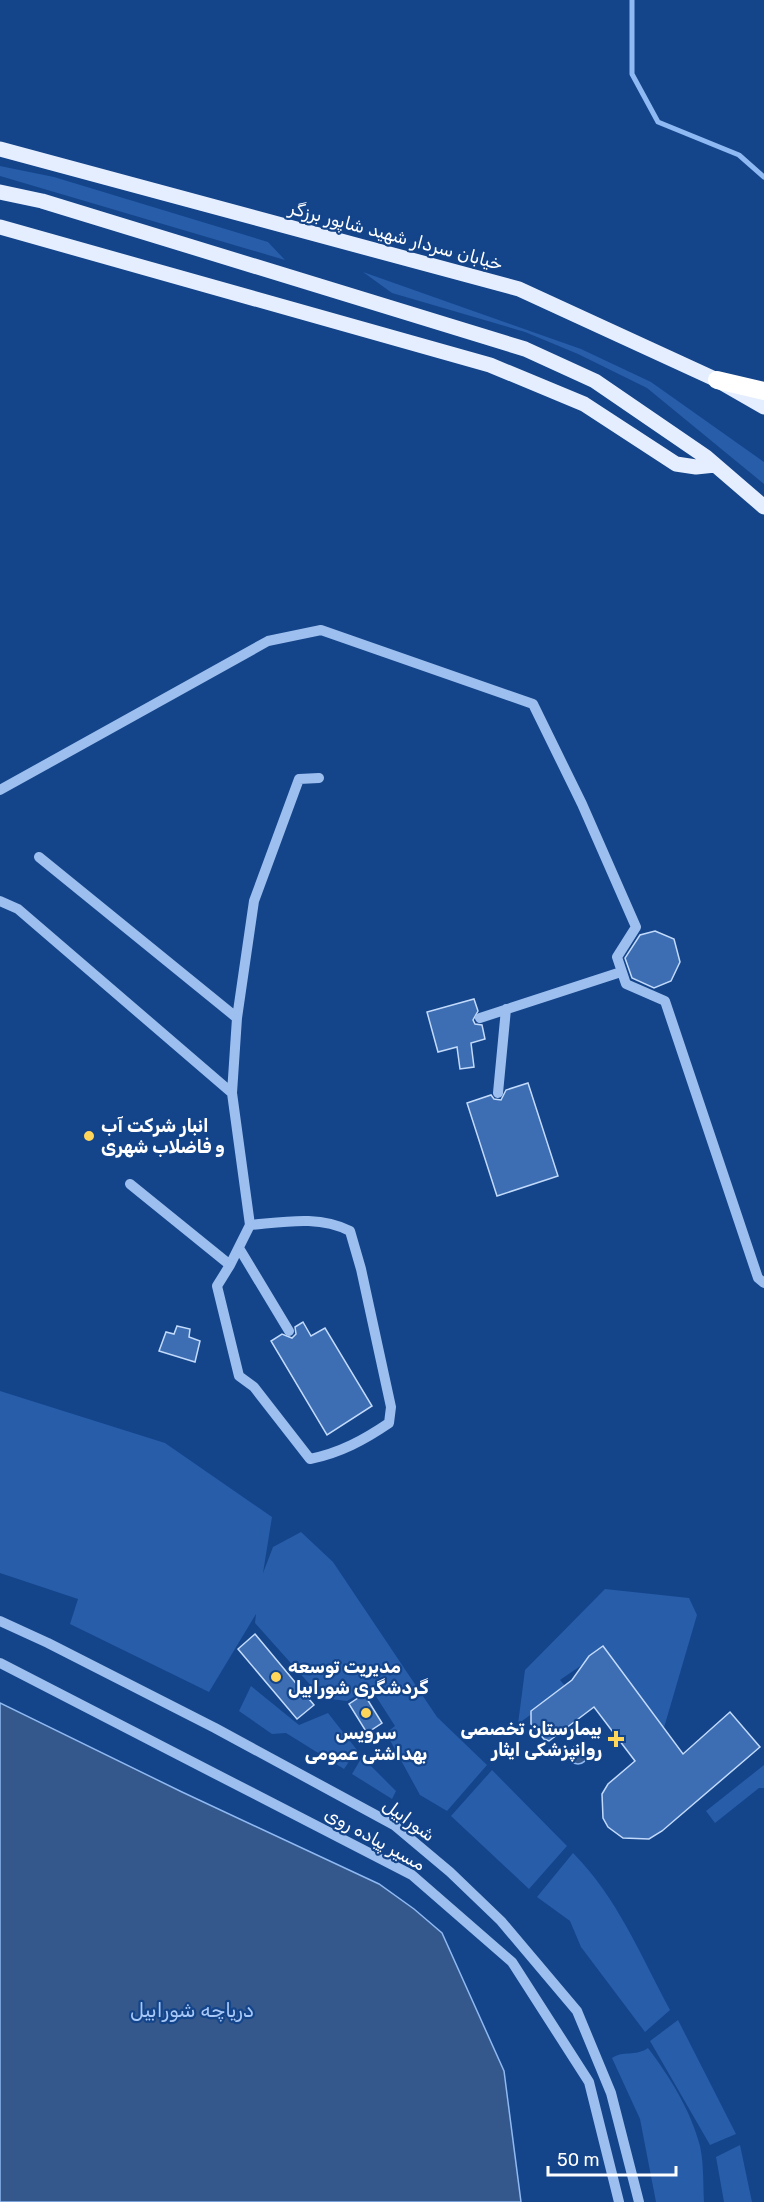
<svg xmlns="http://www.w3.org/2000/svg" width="764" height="2202" font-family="Rubik,Vazirmatn,sans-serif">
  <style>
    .green { fill: #275da9 }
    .water { fill: #35588c; stroke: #8eb9f3; stroke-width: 1.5 }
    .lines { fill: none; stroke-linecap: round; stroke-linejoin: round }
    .stream { stroke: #8eb9f3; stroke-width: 5 }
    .building { fill: #3d6eb3; stroke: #c2dafb; stroke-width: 1.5 }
    .minor { stroke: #9cbfef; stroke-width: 10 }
    .major { stroke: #e4eeff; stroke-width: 15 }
    .highway { stroke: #fff; stroke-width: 18 }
    .poi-dot { fill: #ffd55a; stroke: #14448a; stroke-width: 2 }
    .labels { text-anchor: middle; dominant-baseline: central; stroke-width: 4.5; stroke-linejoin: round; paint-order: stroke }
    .street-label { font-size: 18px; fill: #fff; stroke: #14448a }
    .poi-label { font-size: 18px; font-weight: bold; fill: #fff; stroke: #14448a; text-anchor: start }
    .water-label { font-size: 20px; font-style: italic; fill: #a8c9f7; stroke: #14448a }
  </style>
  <rect width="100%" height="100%" fill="#14448a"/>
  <!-- green -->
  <path class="green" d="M0,166L54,177L268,242L285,260L0,176Z
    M363,272L581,349L651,382L764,462V484L647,388L578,354L525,332L392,293Z
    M0,1391L165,1443L272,1517L263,1573L273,1547L301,1532L333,1562L437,1717L487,1765L447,1811L420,1795L386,1733L395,1726L370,1687L347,1701L322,1698L255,1623L256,1614L209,1692L70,1624L78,1599L0,1573Z
    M605,1589L689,1598L697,1615L663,1731L598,1654L560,1680L567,1688L518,1724L525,1670Z
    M251,1686L299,1725L328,1713L357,1750L344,1769L286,1733L272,1734L239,1711Z
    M362,1757L396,1791L392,1799L352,1774Z
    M764,1765V1788H759L715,1823L706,1811Z
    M492,1770L567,1846L529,1889L451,1816Z
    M573,1853C617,1897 641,1956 670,2010L645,2032L581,1947L570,1921L537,1897Z
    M678,2020L736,2134L710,2145L650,2041Z
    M648,2048C670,2077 691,2111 700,2146C704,2164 703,2184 704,2202H656L640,2119L612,2058C623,2050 635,2057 648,2048Z
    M740,2145L752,2202H724L716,2157Z"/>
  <!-- water -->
  <path class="water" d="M0,1703L182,1792L379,1884L414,1909L442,1933L504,2071L521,2202H0Z
    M569 1755a9 9 0 1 1 18 0a9 9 0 1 1-18 0Z"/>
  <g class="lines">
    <!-- stream -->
    <path class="stream" d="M632,0V74L658,122L739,155L764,177"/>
  </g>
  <!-- building -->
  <path class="building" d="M655,931L674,939L680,962L671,981L654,988L632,978L625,958L640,935Z
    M474,999L478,1011L473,1020L475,1024L482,1025L485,1039L471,1043L474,1067L460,1069L457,1047L438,1052L427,1012Z
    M528,1083L558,1176L497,1196L467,1103L491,1095L494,1099L501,1100L506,1090Z
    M303,1322L311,1336L325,1328L372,1406L327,1435L271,1341L282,1334L292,1338L296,1334L295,1327Z
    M177,1326L190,1329L189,1337L200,1341L195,1362L159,1351L166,1332L174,1334Z
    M255,1634L314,1705L297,1719L238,1649Z
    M603,1646L683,1754L730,1712L760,1747L662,1831L649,1839L623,1838L608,1827L603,1818L602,1794L608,1784L635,1761L594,1707L549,1741L544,1739L531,1724V1711L572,1680L589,1656Z
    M364,1694L382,1723L367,1733L349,1704Z"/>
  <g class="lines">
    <!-- minor -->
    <path class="minor" d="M0,790L268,641L321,630L533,704L582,804L636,927L617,957L626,984L665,1001L758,1278L764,1283
      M39,857L237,1018
      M0,901L18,909L232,1093
      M480,1018L621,972
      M498,1093L506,1009
      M130,1184L230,1265L250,1225L232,1093L237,1018L254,901L299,779L319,778
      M239,1248L289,1331
      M230,1265L217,1286L239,1376L254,1387L310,1459C340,1453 364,1440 389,1423L391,1407L361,1269L350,1231C319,1215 284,1222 250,1225
      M0,1621L48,1643L215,1728L394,1825L450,1872L501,1921L577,2011L611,2093L639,2202
      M0,1663L412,1875L512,1962L589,2082L619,2202"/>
    <!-- major -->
    <path class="major" d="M0,149L519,289L717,380L764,407
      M0,192L42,201L525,349L595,381L706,457L764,507
      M0,227L490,365L584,404L676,464L696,467L715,465"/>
    <!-- highway -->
    <path class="highway" d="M717,380L764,391"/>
  </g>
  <!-- markers -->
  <g class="poi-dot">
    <circle cx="89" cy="1136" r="6"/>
    <circle cx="276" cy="1677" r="6"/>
    <circle cx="366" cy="1713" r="6"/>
    <path d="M613 1730h6v6h6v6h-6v6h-6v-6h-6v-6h6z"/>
  </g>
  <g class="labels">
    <!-- street labels -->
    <g class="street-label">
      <text transform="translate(396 236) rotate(15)">خیابان سردار شهید شاپور برزگر</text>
      <text transform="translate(409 1820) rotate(36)">شورابیل</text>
      <text transform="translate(375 1839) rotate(29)">مسیر پیاده روی</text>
    </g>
    <!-- poi labels -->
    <g class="poi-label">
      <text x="101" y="1126">انبار شرکت آب<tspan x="101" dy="21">و فاضلاب شهری</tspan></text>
      <text x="288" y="1667">مدیریت توسعه<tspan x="288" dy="21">گردشگری شورابیل</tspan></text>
      <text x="602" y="1729" text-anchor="end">بیمارستان تخصصی<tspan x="602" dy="21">روانپزشکی ایثار</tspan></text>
      <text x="366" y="1733" text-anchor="middle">سرویس<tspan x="366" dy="21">بهداشتی عمومی</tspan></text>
    </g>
    <!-- water labels -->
    <g class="water-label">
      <text x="192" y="2010">دریاچه شورابیل</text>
    </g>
  </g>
  <!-- scale -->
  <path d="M548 2166v9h128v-9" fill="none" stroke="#ffffff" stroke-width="3"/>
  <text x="557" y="2166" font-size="18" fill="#ffffff" stroke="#14448a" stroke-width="4.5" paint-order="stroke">50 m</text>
</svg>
